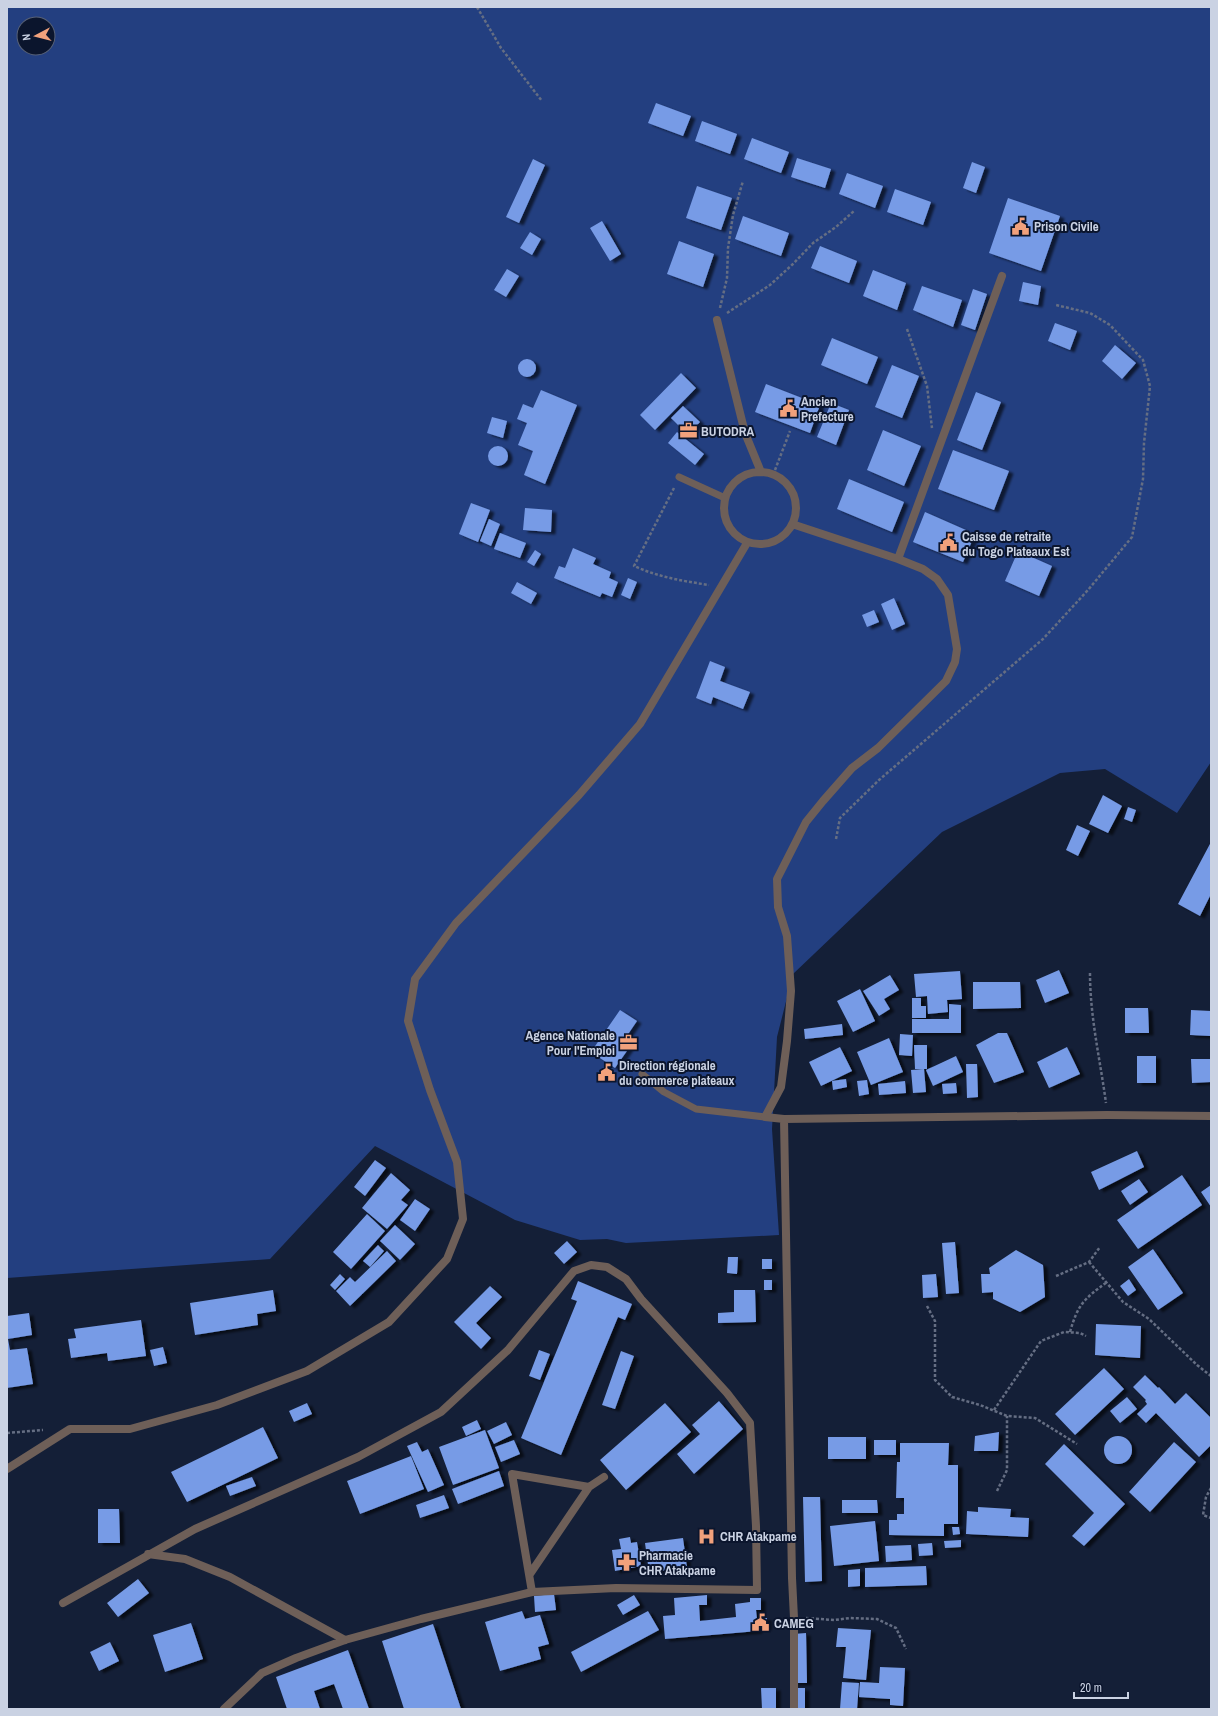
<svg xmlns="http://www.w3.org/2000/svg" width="1218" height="1716" font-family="'Archivo Narrow',sans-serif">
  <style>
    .green { fill: #233f80; fill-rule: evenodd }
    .building { fill: #779be6; filter: url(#shadow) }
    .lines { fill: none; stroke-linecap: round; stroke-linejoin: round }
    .path { stroke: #656e83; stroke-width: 2.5; stroke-dasharray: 3 2; stroke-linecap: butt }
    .service { stroke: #6e5f58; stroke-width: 7 }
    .minor { stroke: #6e5f58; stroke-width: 8 }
    .labels { text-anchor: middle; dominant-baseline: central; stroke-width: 4; stroke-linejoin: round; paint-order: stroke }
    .poi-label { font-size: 13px; font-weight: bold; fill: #cad2e3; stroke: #0b152d; text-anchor: start }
  </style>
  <defs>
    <filter id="shadow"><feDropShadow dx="4.5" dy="2.5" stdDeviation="1" flood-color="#0009"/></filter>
  </defs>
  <rect width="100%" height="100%" fill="#141f37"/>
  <!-- green -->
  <path class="green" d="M7,7H1211V762L1177,813L1105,769L1060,773L942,832L793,974L777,1037L772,1129L779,1235L626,1243L607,1239L580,1240L515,1220L375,1146L270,1259L7,1278ZM24,24H48V48H24Z"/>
  <!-- building -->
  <path class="building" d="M656,103L691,116L683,136L648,123Z
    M702,121L737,134L730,154L695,141Z
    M752,138L789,152L781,173L744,159Z
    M797,158L831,169L825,188L791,177Z
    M533,159L545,165L519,223L506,217Z
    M972,162L985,167L976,193L963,188Z
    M847,173L883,186L875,208L839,194Z
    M697,186L732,198L721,230L686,218Z
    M895,189L931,202L923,225L887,212Z
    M1008,198L1060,216L1041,271L989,253Z
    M743,216L789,233L781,256L735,239Z
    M602,221L621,254L610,261L590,228Z
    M530,232L541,239L532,255L520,248Z
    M679,241L714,254L703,287L667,274Z
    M820,246L857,261L849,283L811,268Z
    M507,269L519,276L506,297L494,290Z
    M873,270L906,283L897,310L863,296Z
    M1023,282L1041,286L1038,305L1019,301Z
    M922,286L962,300L953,327L913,310Z
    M973,289L987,294L975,330L961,325Z
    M1055,323L1077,331L1070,350L1048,341Z
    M832,338L878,357L867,384L821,365Z
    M1115,345L1136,363L1122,379L1102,361Z
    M518 368a9 9 0 1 1 18 0a9 9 0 1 1-18 0Z
    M892,365L919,376L902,418L875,407Z
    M681,373L696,388L655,430L640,415Z
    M766,384L820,405L810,433L755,412Z
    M541,390L577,405L545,484L524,475L533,451L518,445L527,423L517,419L523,404L533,408Z
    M976,392L1001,402L982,450L957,440Z
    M831,403L849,410L836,445L817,437Z
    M683,406L700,422L688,435L671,418Z
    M492,417L507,421L503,438L487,433Z
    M883,430L921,446L904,486L867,470Z
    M677,432L704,454L695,465L668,443Z
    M488 456a10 10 0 1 1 20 0a10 10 0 1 1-20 0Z
    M953,450L1009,471L994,510L938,489Z
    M849,479L904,502L892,532L837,509Z
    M471,503L490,510L478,542L459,534Z
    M525,508L552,510L551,532L523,530Z
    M925,512L975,534L963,562L913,542Z
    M489,519L500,524L491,546L480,541Z
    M500,533L526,543L520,558L494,549Z
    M573,548L596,558L593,564L611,572L609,578L618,582L612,597L602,593L600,597L554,578L559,566L565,568Z
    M535,550L541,554L534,566L527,562Z
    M1018,551L1052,566L1039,596L1005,581Z
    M628,578L637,582L630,599L621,595Z
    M517,582L537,593L531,604L511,593Z
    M894,598L905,624L892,630L881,604Z
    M874,610L879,622L867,627L862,615Z
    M710,661L725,667L720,681L750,692L743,709L713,697L711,704L696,698Z
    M1103,795L1122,806L1108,833L1089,824Z
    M1128,807L1136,810L1132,822L1124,819Z
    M1077,825L1090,831L1078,856L1066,850Z
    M1211,842V894L1200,916L1178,904Z
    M1059,970L1069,993L1045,1003L1036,980Z
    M960,971L962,999L947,1000L948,1012L928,1014L927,996L916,997L914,974Z
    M890,975L899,990L884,999L890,1009L879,1016L863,991Z
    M973,982H1020L1021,1008L973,1009Z
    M860,989L875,1021L853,1032L837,1001Z
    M912,998H921V1006H926V1018H912Z
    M949,1004L961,1005V1033H912V1019H949Z
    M1125,1008H1148L1149,1033H1125Z
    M620,1010L637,1021L622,1043L629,1048L615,1068L591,1052Z
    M1191,1010L1211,1011V1036L1190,1035Z
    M842,1024L843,1035L805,1039L804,1029Z
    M998,1033H1007L1024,1072L994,1083L976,1045Z
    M900,1034L913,1035L912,1056L899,1055Z
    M889,1038L903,1072L871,1085L857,1052Z
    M914,1045H927V1069H915Z
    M840,1047L852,1071L821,1086L809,1062Z
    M1067,1047L1080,1074L1049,1088L1037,1062Z
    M956,1056L963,1072L933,1086L926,1070Z
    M1137,1056H1156V1083H1137Z
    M1191,1059H1211V1082L1192,1083Z
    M966,1064H977L978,1097L967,1098Z
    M924,1069L926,1092L913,1093L911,1070Z
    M846,1079L847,1087L833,1090L832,1081Z
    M867,1080L869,1094L859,1096L857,1081Z
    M905,1081L906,1093L879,1095L878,1084Z
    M956,1083L957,1093L943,1094L942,1084Z
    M1137,1151L1144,1167L1099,1190L1091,1172Z
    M375,1160L386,1168L365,1196L354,1187Z
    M391,1173L410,1190L401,1200L408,1205L387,1229L362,1208Z
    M1182,1175L1202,1205L1138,1249L1117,1220Z
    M1139,1179L1148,1192L1130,1205L1121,1191Z
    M1211,1185V1207L1201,1192Z
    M415,1199L430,1209L415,1231L400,1220Z
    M367,1214L385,1231L351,1269L333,1252Z
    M395,1225L415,1244L400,1260L380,1241Z
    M567,1241L577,1252L564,1264L554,1253Z
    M955,1242L959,1293L946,1294L942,1243Z
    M378,1245L384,1251L370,1267L363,1261Z
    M1153,1249L1183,1293L1158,1310L1128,1267Z
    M1016,1250L1043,1265L1045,1297L1020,1312L993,1299V1292L982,1293L981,1274H990L989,1268Z
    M387,1251L396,1261L350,1306L336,1291L350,1277L355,1282Z
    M728,1257H738L737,1274L727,1273Z
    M762,1259H772V1269H762Z
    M340,1274L345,1279L335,1290L330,1285Z
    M936,1274L938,1297L923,1298L922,1275Z
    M1129,1279L1136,1290L1128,1296L1120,1286Z
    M764,1280H772V1290H764Z
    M578,1281L632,1304L625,1320L618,1317L561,1455L521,1438L577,1301L571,1299Z
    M490,1286L502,1297L476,1323L491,1338L481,1349L454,1322Z
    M273,1290L276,1311L257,1314L258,1325L195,1335L190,1303Z
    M734,1290H755L756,1322L718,1323V1313L734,1312Z
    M29,1313L32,1335L8,1339L10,1350L27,1348L33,1384L7,1388V1316Z
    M141,1320L146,1356L108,1361L107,1353L71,1358L68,1339L76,1338L74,1329Z
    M1096,1324L1141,1326L1140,1358L1095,1355Z
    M163,1347L167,1363L154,1366L150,1350Z
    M539,1350L550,1354L540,1380L529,1376Z
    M621,1351L634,1356L615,1409L602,1405Z
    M1104,1368L1124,1389L1075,1435L1055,1414Z
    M1145,1375L1158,1388L1159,1387L1175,1404L1186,1393L1211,1418V1445L1199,1457L1156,1413L1146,1423L1137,1414L1147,1404L1145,1401L1146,1400L1133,1387Z
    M1127,1397L1137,1409L1120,1423L1110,1411Z
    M719,1401L743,1429L694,1474L677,1454L700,1434L692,1425Z
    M307,1403L312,1414L294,1422L289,1411Z
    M665,1403L691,1432L626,1490L600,1460Z
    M477,1420L481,1429L466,1436L462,1427Z
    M506,1422L512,1435L494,1444L487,1431Z
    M263,1427L278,1458L187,1502L171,1472Z
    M485,1430L499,1468L453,1485L439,1447Z
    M999,1432L998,1451H974L975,1436Z
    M1104 1450a14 14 0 1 1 28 0a14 14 0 1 1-28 0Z
    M828,1437H866V1459H828Z
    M514,1440L520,1454L501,1462L495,1447Z
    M874,1440H896V1455H874Z
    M417,1442L422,1452L428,1449L444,1485L428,1492L407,1446Z
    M1174,1442L1196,1462L1150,1512L1129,1492Z
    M900,1443H949L948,1465H958V1524H944V1536L889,1535V1520H897V1514H904V1498H896L897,1462H900Z
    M1064,1444L1125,1504L1084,1546L1072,1536L1094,1513L1045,1464Z
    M411,1456L424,1489L360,1514L347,1481Z
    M499,1471L504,1486L458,1504L452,1489Z
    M252,1477L256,1486L230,1496L226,1486Z
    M444,1495L449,1508L420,1518L416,1505Z
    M803,1497H820L822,1581L805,1582Z
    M842,1500H877L878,1513H842Z
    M978,1507L1011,1509L1010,1517L1029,1518L1028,1537L966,1534L967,1511L978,1512Z
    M98,1509H119L120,1543H98Z
    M875,1521L879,1561L834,1566L830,1526Z
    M952,1527H959L960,1534L953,1535Z
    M630,1537L631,1543L637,1542L641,1566L615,1571L612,1550L621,1549L619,1539Z
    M683,1538L687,1568L649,1572L645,1543Z
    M961,1540V1547L945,1548L944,1541Z
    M932,1543L933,1555L919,1556L918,1544Z
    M911,1545L912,1560L886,1562L885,1546Z
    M926,1566L927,1585L865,1587V1568Z
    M860,1569V1586L848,1587V1570Z
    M138,1579L149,1593L118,1617L107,1603Z
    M554,1594L556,1610L535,1612L534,1596Z
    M634,1595L640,1605L623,1615L617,1605Z
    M707,1595V1605H699L700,1621L736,1617L735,1604L750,1602V1598H761V1610H756L757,1619L767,1618V1628H758V1631L665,1639L663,1616L675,1615L674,1598Z
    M522,1611L525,1619L540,1615L549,1644L538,1647L541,1659L500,1671L485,1622Z
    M648,1611L659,1630L581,1672L571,1652Z
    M191,1623L203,1659L165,1672L153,1635Z
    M433,1624L461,1709H404L382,1641Z
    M838,1628L871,1630L866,1680L843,1678L846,1647H836Z
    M806,1633L807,1683H794L793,1634Z
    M110,1642L119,1661L99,1671L90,1652Z
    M348,1650L369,1709H343L334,1684L314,1691L320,1709H287L276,1677Z
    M880,1667L905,1668L903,1706L890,1705V1699L859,1697L860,1682L879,1683Z
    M842,1682L859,1683L857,1709H840Z
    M761,1688H776V1709H762Z
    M795,1688H805V1709H795Z"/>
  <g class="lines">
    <!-- path -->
    <path class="path" d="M477,7L501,48L542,101
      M720,308L727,278L728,248L733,215L743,181
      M727,313L770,285L793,264L813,243L836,227L854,211
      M907,329L927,386L932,428
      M775,470L790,431
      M674,488L634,566C658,577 683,581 709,585
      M836,839L840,818L879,780L1043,639L1088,590L1132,537L1143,479L1144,443L1150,386L1143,360L1110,325L1090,313L1056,305
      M1090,973C1090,1017 1100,1059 1106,1103
      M1089,1262L1123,1302L1149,1319L1197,1365L1211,1376
      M1056,1276L1089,1262L1100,1247
      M927,1306L935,1321V1380L952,1397L980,1405L1007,1416L1035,1418L1077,1444
      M1070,1332C1078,1304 1084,1299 1107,1282
      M994,1410L1041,1341L1064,1332L1080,1333L1086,1336
      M7,1433L43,1430
      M1211,1488L1206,1497L1203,1515L1211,1518
      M997,1491L1007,1470V1416
      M806,1618L834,1620L850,1618L877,1619L896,1628L906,1649"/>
    <!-- service -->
    <path class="service" d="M679,477L725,498
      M642,1074L664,1092L696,1109L765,1117"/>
    <!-- minor -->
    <path class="minor" d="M717,320L745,433L761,472
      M724 508a36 36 0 1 1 72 0a36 36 0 1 1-72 0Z
      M792,524L898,559L923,569L937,579L948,595L957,649L955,662L946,681L878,748L852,768L823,801L806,822L777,879L778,907L787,936L791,991L787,1041L781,1087L765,1117L784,1119L1107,1115L1211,1116
      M898,559L1002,276
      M784,1119L792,1578L794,1618V1709
      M7,1469L70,1429H130L217,1405L307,1371L389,1322L447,1259L463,1219L457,1162L430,1090L408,1021L415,979L456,923L579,795L640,724L747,543
      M148,1554L185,1559L230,1577L345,1640
      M530,1574L589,1487
      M532,1592L512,1474L589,1487L604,1477
      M63,1603L195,1529L358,1457L441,1412L508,1350L574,1271L591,1265L607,1267L626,1279L641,1299L727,1393L750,1423L756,1526L757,1590L616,1588L532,1592L421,1619L345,1640L296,1658L262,1673L224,1709"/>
  </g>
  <!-- icons -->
  <defs>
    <symbol id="civic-bare" viewBox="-9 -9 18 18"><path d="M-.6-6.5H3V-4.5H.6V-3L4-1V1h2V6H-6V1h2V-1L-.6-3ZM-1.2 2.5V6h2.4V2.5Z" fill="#f1a17c" stroke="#0b152d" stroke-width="2.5" paint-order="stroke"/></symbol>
    <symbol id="office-bare" viewBox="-9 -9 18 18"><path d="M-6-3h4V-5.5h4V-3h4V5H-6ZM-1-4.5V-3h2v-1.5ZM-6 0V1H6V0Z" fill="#f1a17c" stroke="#0b152d" stroke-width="2.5" paint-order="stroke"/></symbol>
    <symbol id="hospital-bare" viewBox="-9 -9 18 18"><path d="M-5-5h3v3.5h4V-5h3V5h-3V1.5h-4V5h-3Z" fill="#f1a17c" stroke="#0b152d" stroke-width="2.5" paint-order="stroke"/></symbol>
    <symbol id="pharmacy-bare" viewBox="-9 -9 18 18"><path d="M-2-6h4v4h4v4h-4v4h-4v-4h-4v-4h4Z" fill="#f1a17c" stroke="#0b152d" stroke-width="2.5" paint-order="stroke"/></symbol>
  </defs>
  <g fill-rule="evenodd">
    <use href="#civic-bare" x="1008" y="214" width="25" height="25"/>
    <use href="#civic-bare" x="776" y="396" width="25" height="25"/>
    <use href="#office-bare" x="676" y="418" width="25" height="25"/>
    <use href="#civic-bare" x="936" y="530" width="25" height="25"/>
    <use href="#office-bare" x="616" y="1030" width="25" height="25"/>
    <use href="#civic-bare" x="594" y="1060" width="25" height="25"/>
    <use href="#hospital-bare" x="694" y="1524" width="25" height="25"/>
    <use href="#pharmacy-bare" x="614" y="1550" width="25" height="25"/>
    <use href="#civic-bare" x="748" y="1610" width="25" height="25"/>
  </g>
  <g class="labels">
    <!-- poi labels -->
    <g class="poi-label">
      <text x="1034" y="226">Prison Civile</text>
      <text x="801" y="401">Ancien<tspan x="801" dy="15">Prefecture</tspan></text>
      <text x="701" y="431">BUTODRA</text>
      <text x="962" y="536">Caisse de retraite<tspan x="962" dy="15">du Togo Plateaux Est</tspan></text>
      <text x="615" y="1035" text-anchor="end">Agence Nationale<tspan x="615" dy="15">Pour l'Emploi</tspan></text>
      <text x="619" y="1065">Direction régionale<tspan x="619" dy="15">du commerce plateaux</tspan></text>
      <text x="720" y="1536">CHR Atakpame</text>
      <text x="639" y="1555">Pharmacie<tspan x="639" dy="15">CHR Atakpame</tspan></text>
      <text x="774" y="1623">CAMEG</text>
    </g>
  </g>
  <!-- border -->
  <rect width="1218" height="1716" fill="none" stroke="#cad2e3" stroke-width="16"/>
  <!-- north arrow -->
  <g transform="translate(36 36) rotate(263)"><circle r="19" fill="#0b152d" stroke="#576176"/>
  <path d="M0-3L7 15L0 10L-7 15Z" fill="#f1a17c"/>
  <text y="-6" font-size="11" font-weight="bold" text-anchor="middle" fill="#cad2e3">N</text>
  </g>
  <!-- scale -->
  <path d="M1074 1692v6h54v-6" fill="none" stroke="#cad2e3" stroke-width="2"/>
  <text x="1080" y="1692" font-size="12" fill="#cad2e3" stroke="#0b152d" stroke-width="3" paint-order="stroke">20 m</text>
</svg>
